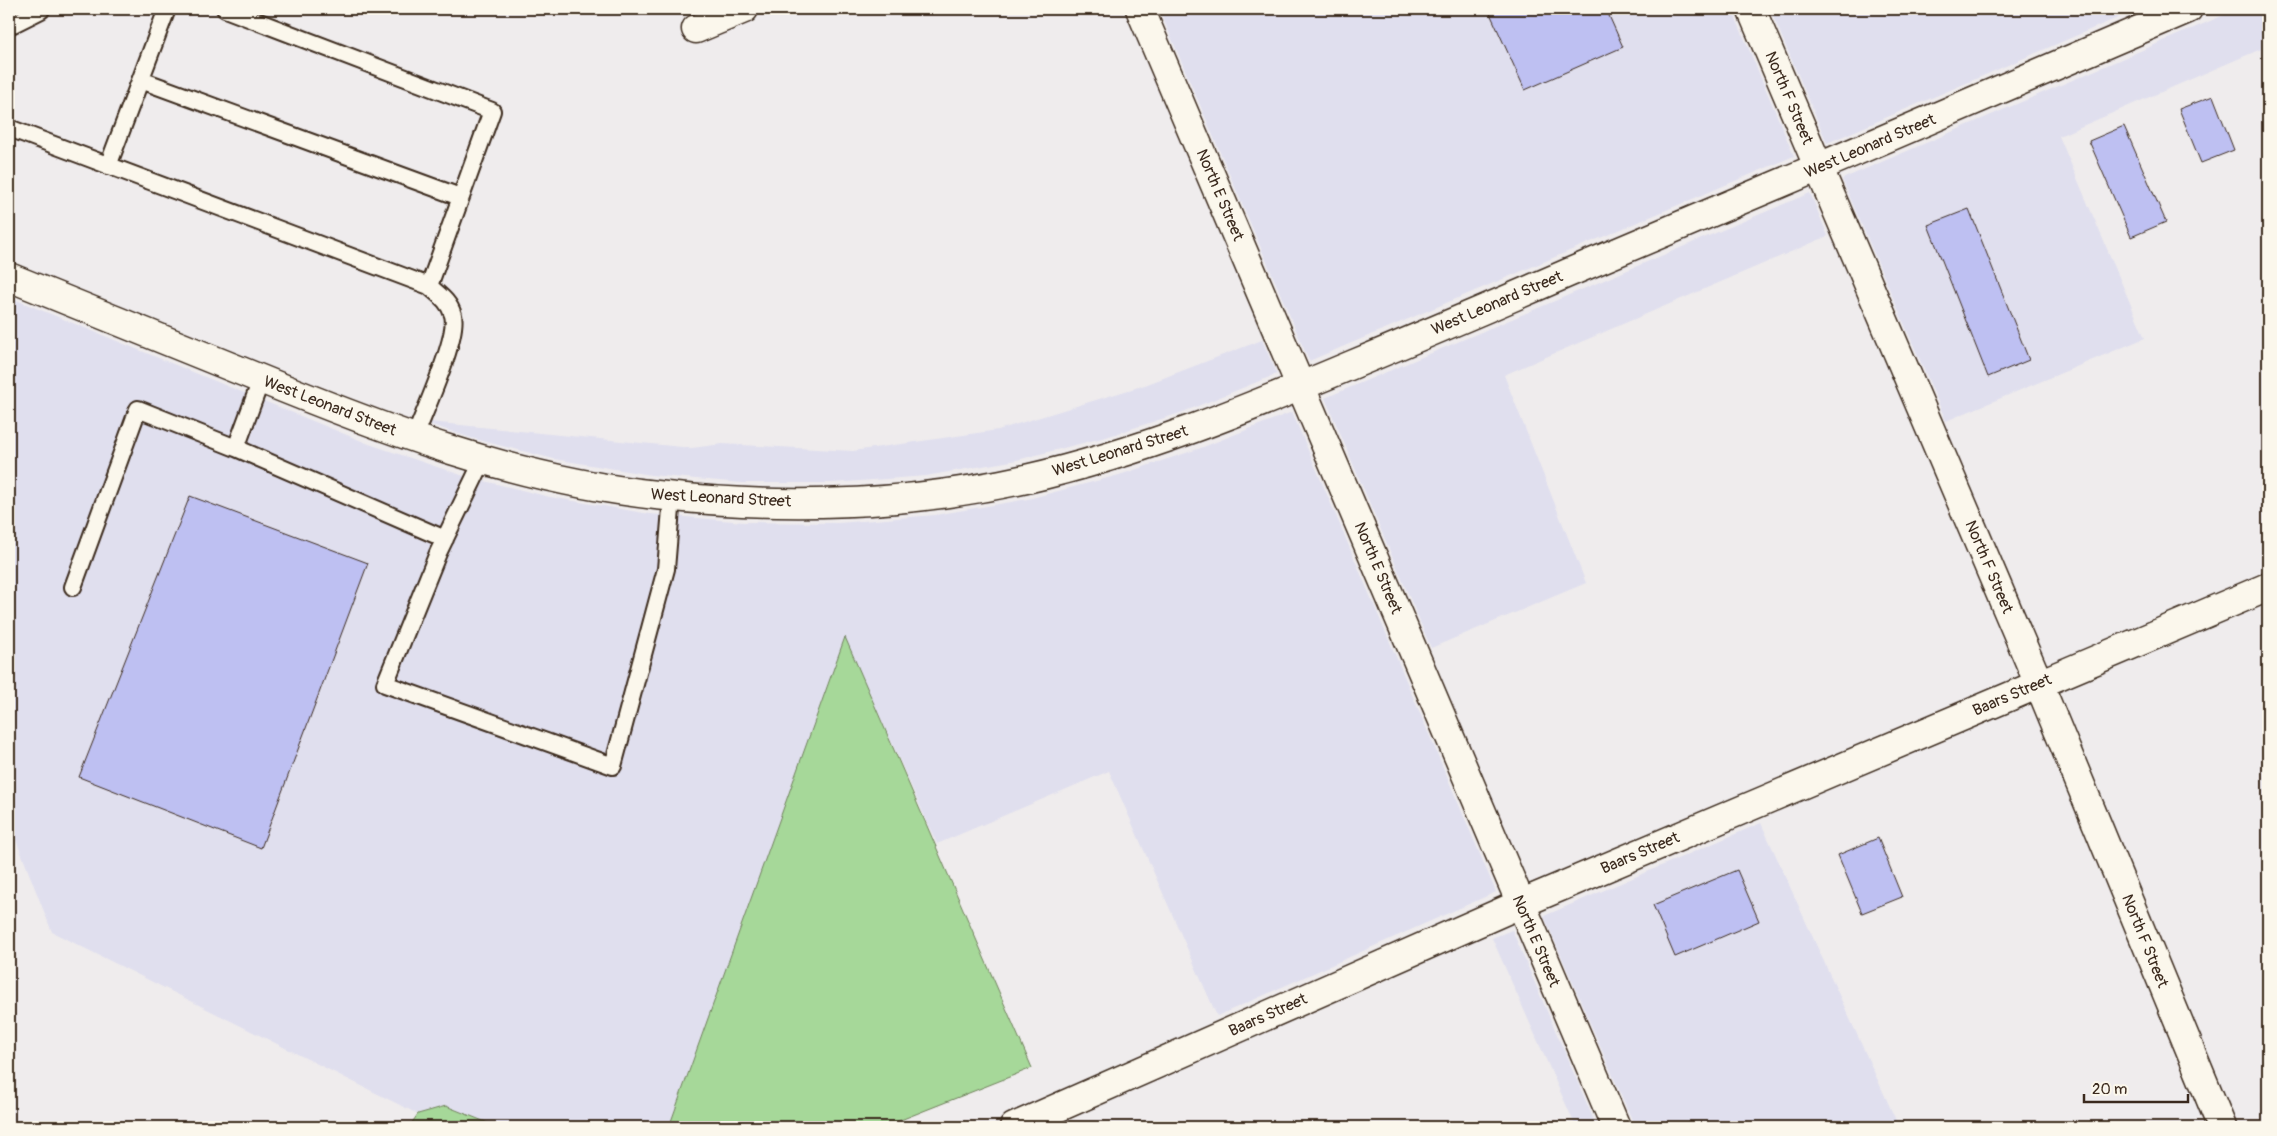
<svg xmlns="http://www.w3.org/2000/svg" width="2277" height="1136" font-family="Pangolin,sans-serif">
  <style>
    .built { fill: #e0dfee }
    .green { fill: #a6d899; stroke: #70815c }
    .building { fill: #bec0f2; stroke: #3b2a1e }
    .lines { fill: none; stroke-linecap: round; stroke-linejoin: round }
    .lane-casing { stroke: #3b2a1e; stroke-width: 20 }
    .street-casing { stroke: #3b2a1e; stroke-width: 31 }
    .secondary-casing { stroke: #3b2a1e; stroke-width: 31 }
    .lane { stroke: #fbf7ec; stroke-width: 16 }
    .street { stroke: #fbf7ec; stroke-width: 28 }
    .secondary { stroke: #fbf7ec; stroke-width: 28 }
    .labels { text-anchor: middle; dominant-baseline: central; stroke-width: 4; stroke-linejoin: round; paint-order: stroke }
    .street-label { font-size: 16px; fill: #3b2a1e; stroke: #fbf7ec }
  </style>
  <rect width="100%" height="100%" fill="#efeced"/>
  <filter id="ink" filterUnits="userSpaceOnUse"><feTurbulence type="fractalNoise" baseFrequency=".02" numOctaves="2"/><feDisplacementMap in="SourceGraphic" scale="10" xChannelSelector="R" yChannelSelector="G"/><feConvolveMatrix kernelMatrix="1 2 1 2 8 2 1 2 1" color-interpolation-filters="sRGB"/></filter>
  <g filter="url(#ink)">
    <!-- built -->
    <path class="built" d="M1159,9H1732L1794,156L1309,361Z
      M1770,9H2138L1827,143Z
      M2238,9H2268V46L2059,136L2145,338L1946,421L1842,179Z
      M1810,193L1828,236L1504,375L1586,583L1431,648L1325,398Z
      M9,297L369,444L464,476L550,497L650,514L744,522L838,523L935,515L1028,499L1119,475L1198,449L1292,412L1496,892L1217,1016L1109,771L937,844L845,638L669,1127H498L446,1106L418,1114L52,932L9,822Z
      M1262,340L1277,374L1183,412L1106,437L1017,460L926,476L833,483H742L651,475L554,459L471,438L420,421L692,448L722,444L853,451L998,430L1145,385Z
      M1761,823L1899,1127H1635L1544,916Z
      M1512,930L1597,1127H1576L1492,938Z"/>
    <!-- green -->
    <path class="green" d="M845,637L1032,1068L883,1127H669Z
      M446,1106L498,1127H409L418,1114Z"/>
    <!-- building -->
    <path class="building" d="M1488,9H1606L1623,47L1525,90Z
      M2213,96L2234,150L2201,163L2179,109Z
      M2124,126L2166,222L2131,237L2089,141Z
      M1969,209L2029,360L1988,377L1928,225Z
      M190,496L368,563L261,848L79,777Z
      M1878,838L1902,897L1862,913L1838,855Z
      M1737,870L1759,921L1675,957L1653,905Z"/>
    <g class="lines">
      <defs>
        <path id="lane" d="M225,9L492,111L429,286
          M9,26L41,10
          M141,80L460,197
          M9,128L429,286C439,295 449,301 453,315C459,337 423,414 414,439
          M108,166L167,9
          M236,448L445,539
          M483,460L438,553L385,684L613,766L666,569L672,497
          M73,587L138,409L236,448L261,380"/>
        <path id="street" d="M1751,9L2039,684L2222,1127
          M696,29L744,9
          M1014,1127L1520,904L2268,587"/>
        <path id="secondary" d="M1140,9L1616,1127
          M9,277C88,309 167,341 246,373C380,428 511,479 656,495C779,509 905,506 1026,479C1140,453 1247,409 1354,364C1426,334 1497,304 1568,273C1775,186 1982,98 2188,9"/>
      </defs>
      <!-- lane casing -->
      <use href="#lane" class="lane-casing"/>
      <!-- street casing -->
      <use href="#street" class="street-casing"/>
      <!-- secondary casing -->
      <use href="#secondary" class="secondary-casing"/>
      <!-- lane -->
      <use href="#lane" class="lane"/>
      <!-- street -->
      <use href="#street" class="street"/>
      <!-- secondary -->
      <use href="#secondary" class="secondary"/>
    </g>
  </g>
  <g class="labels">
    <!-- street labels -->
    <g class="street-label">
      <text transform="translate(1789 98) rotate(67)">North F Street</text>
      <text transform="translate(1870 146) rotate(-23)">West Leonard Street</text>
      <text transform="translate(1220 195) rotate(67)">North E Street</text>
      <text transform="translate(1497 303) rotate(-23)">West Leonard Street</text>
      <text transform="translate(330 406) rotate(21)">West Leonard Street</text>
      <text transform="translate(1120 451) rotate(-17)">West Leonard Street</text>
      <text transform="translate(721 498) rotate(3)">West Leonard Street</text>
      <text transform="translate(1989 567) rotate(67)">North F Street</text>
      <text transform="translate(1378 568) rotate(67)">North E Street</text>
      <text transform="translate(2012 695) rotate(-23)">Baars Street</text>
      <text transform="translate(1640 853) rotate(-23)">Baars Street</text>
      <text transform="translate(1536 941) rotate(67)">North E Street</text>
      <text transform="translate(2145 941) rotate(68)">North F Street</text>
      <text transform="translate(1268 1015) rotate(-24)">Baars Street</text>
    </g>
  </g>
  <!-- margin -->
  <rect width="2277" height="1136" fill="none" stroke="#fbf7ec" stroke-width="30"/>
  <rect x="15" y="15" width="2247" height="1106" fill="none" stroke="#3b2a1e" stroke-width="2" filter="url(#ink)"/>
  <!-- scale -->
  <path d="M2084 1094v8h104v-8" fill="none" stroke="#3b2a1e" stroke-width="2.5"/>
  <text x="2092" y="1094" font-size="15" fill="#3b2a1e" stroke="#fbf7ec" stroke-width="4" paint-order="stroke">20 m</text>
</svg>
